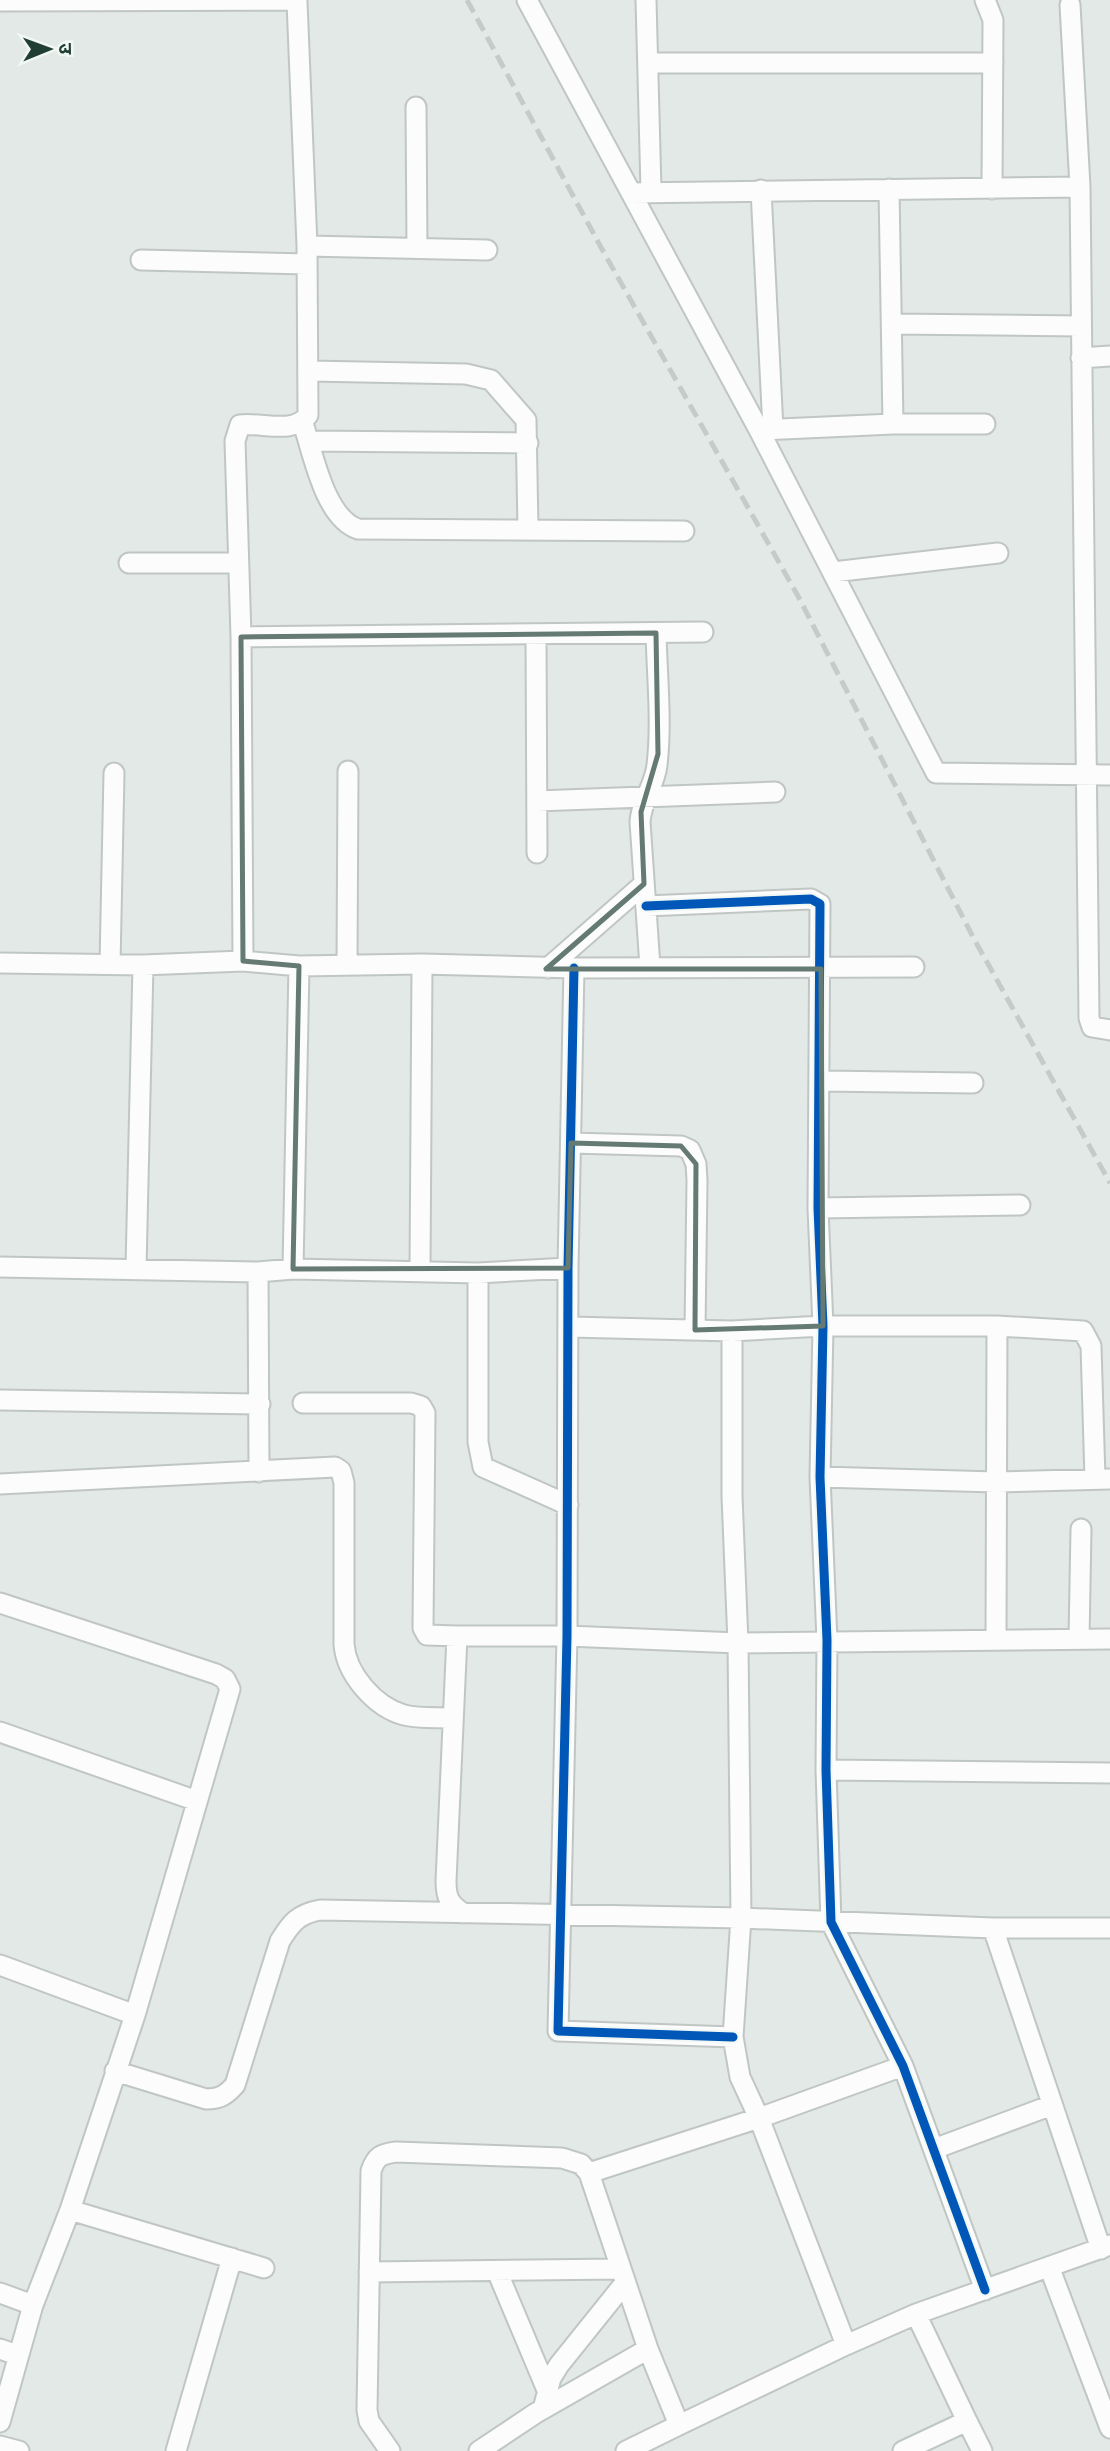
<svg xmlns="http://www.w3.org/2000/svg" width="1110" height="2451" font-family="Mulish,'Noto Sans Devanagari',sans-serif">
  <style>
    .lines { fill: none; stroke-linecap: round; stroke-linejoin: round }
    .minor-casing { stroke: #c0c6c3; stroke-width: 23 }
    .minor { stroke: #fbfcfb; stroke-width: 19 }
    .rail { stroke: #c6cbc9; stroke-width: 5; stroke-dasharray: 14 7; stroke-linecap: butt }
    .cycleway-casing { stroke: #f1f8f4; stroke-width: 13 }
    .cycleway { stroke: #0057b8; stroke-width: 9 }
    .marked { fill: none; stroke: #647a72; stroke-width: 5; stroke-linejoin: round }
  </style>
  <rect width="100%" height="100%" fill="#e3e9e6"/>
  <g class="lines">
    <defs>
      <path id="minor" d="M527,0L759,430L936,773L1110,775
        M646,0L651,190
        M985,0L993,20L992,189
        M0,1L297,0
        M1070,5L1080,187L1089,1018L1092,1027L1110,1030
        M649,63H993
        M416,107L417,248
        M761,190L773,429
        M631,193L1080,187
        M307,246L487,250
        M141,260L307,264
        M893,324L1081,326
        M1081,358L1110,356
        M309,371L466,374L491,380L526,420L528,530
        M303,423C313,454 325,518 358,529L684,531
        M893,424H985
        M759,430L893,424L889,189
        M309,441L528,443
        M129,563H238
        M833,572L998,553
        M536,634L537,853
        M241,637L703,632
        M537,801L775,792
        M646,906L811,899L820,904L818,1208L823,1326L820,1477L827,1640L826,1770L831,1922L903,2066L985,2290
        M243,961L241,637L235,441L240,425C261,422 295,435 308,415L307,246L297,2
        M0,963L143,965L243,961L299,966L422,964L574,968L914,967
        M110,964L114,773
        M347,965L348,771
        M650,967L640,822C641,801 655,785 657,765C662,722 657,676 656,633
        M548,968L644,884
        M574,968L568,1268L567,1636L558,2031L733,2037
        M821,1081L973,1083
        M571,1143L681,1146L690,1150L696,1164L697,1180L695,1330
        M818,1208L1020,1205
        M0,1267L258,1272
        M136,1268L143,965
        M293,1269L299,966
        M420,1270L422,964
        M478,1273V1442L483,1467L568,1505
        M570,1327L732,1331L823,1326H997L1083,1331L1091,1346L1095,1479
        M732,1331V1496L738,1643L741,1918L733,2037L740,2077L759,2118L846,2345L916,2314L1110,2245
        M0,1400L260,1404
        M303,1403H411L421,1406L425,1413L423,1628L427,1635L457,1636
        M259,1472L258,1272L293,1269L478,1273L568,1268
        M820,1477L996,1482L1110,1479
        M0,1484L335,1467L341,1471L344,1483V1644C346,1674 375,1707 404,1715C419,1719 438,1717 453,1718
        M0,1603L216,1674L225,1679L230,1689L135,2015L70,2210L33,2305L0,2422
        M996,1639L997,1326
        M1079,1639L1081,1529
        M0,1732L197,1801
        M826,1770L1110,1773
        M463,1913C449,1904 446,1897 446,1881L457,1636H567L738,1643L1110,1639
        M993,1928L1101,2249
        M0,1965L135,2015
        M115,2071L206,2099C220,2099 226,2095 235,2085L280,1941C291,1923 298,1914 320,1910L741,1918L993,1928H1110
        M934,2149L1052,2105
        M70,2210L264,2268
        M1050,2269L1110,2428
        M497,2271L547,2390
        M369,2272L619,2269
        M0,2293L33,2305
        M0,2349L17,2355
        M648,2349L679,2425L846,2345
        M543,2409L551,2378L559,2365L624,2284
        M967,2421L982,2451
        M0,2446L19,2451
        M176,2451L232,2258
        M390,2451L369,2421L367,2410L371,2171C376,2156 381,2154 396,2152L562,2158L581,2164L589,2173
        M479,2451L536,2413L648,2349L589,2173L759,2118L903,2066
        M626,2451L679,2425
        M903,2451L967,2421L916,2314"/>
    </defs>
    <!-- minor casing -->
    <use href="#minor" class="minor-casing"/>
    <!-- minor -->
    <use href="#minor" class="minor"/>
    <!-- rail -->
    <path class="rail" d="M467,0L603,251L798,596L973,937L1110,1183"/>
    <defs>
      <path id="cycleway" d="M646,906L811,899L820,904L818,1208L823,1326L820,1477L827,1640L826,1770L831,1922L903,2066L985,2290
        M574,968L568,1268L567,1636L558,2031L733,2037"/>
    </defs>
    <!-- cycleway casing -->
    <use href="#cycleway" class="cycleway-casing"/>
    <!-- cycleway -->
    <use href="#cycleway" class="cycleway"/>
  </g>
  <!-- marked area -->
  <path class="marked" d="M656,633L658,754L641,812L644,884L546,969H821L823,1326L695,1330L696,1164L681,1146L571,1143L568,1268L293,1269L299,966L243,961L241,637Z"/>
  <!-- north arrow -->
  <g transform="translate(49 49) rotate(89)" stroke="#f1f8f4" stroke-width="5" paint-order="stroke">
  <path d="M0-5L12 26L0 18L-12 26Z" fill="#203e34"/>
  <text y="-10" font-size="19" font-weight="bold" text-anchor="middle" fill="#203e34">उ</text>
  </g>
</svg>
